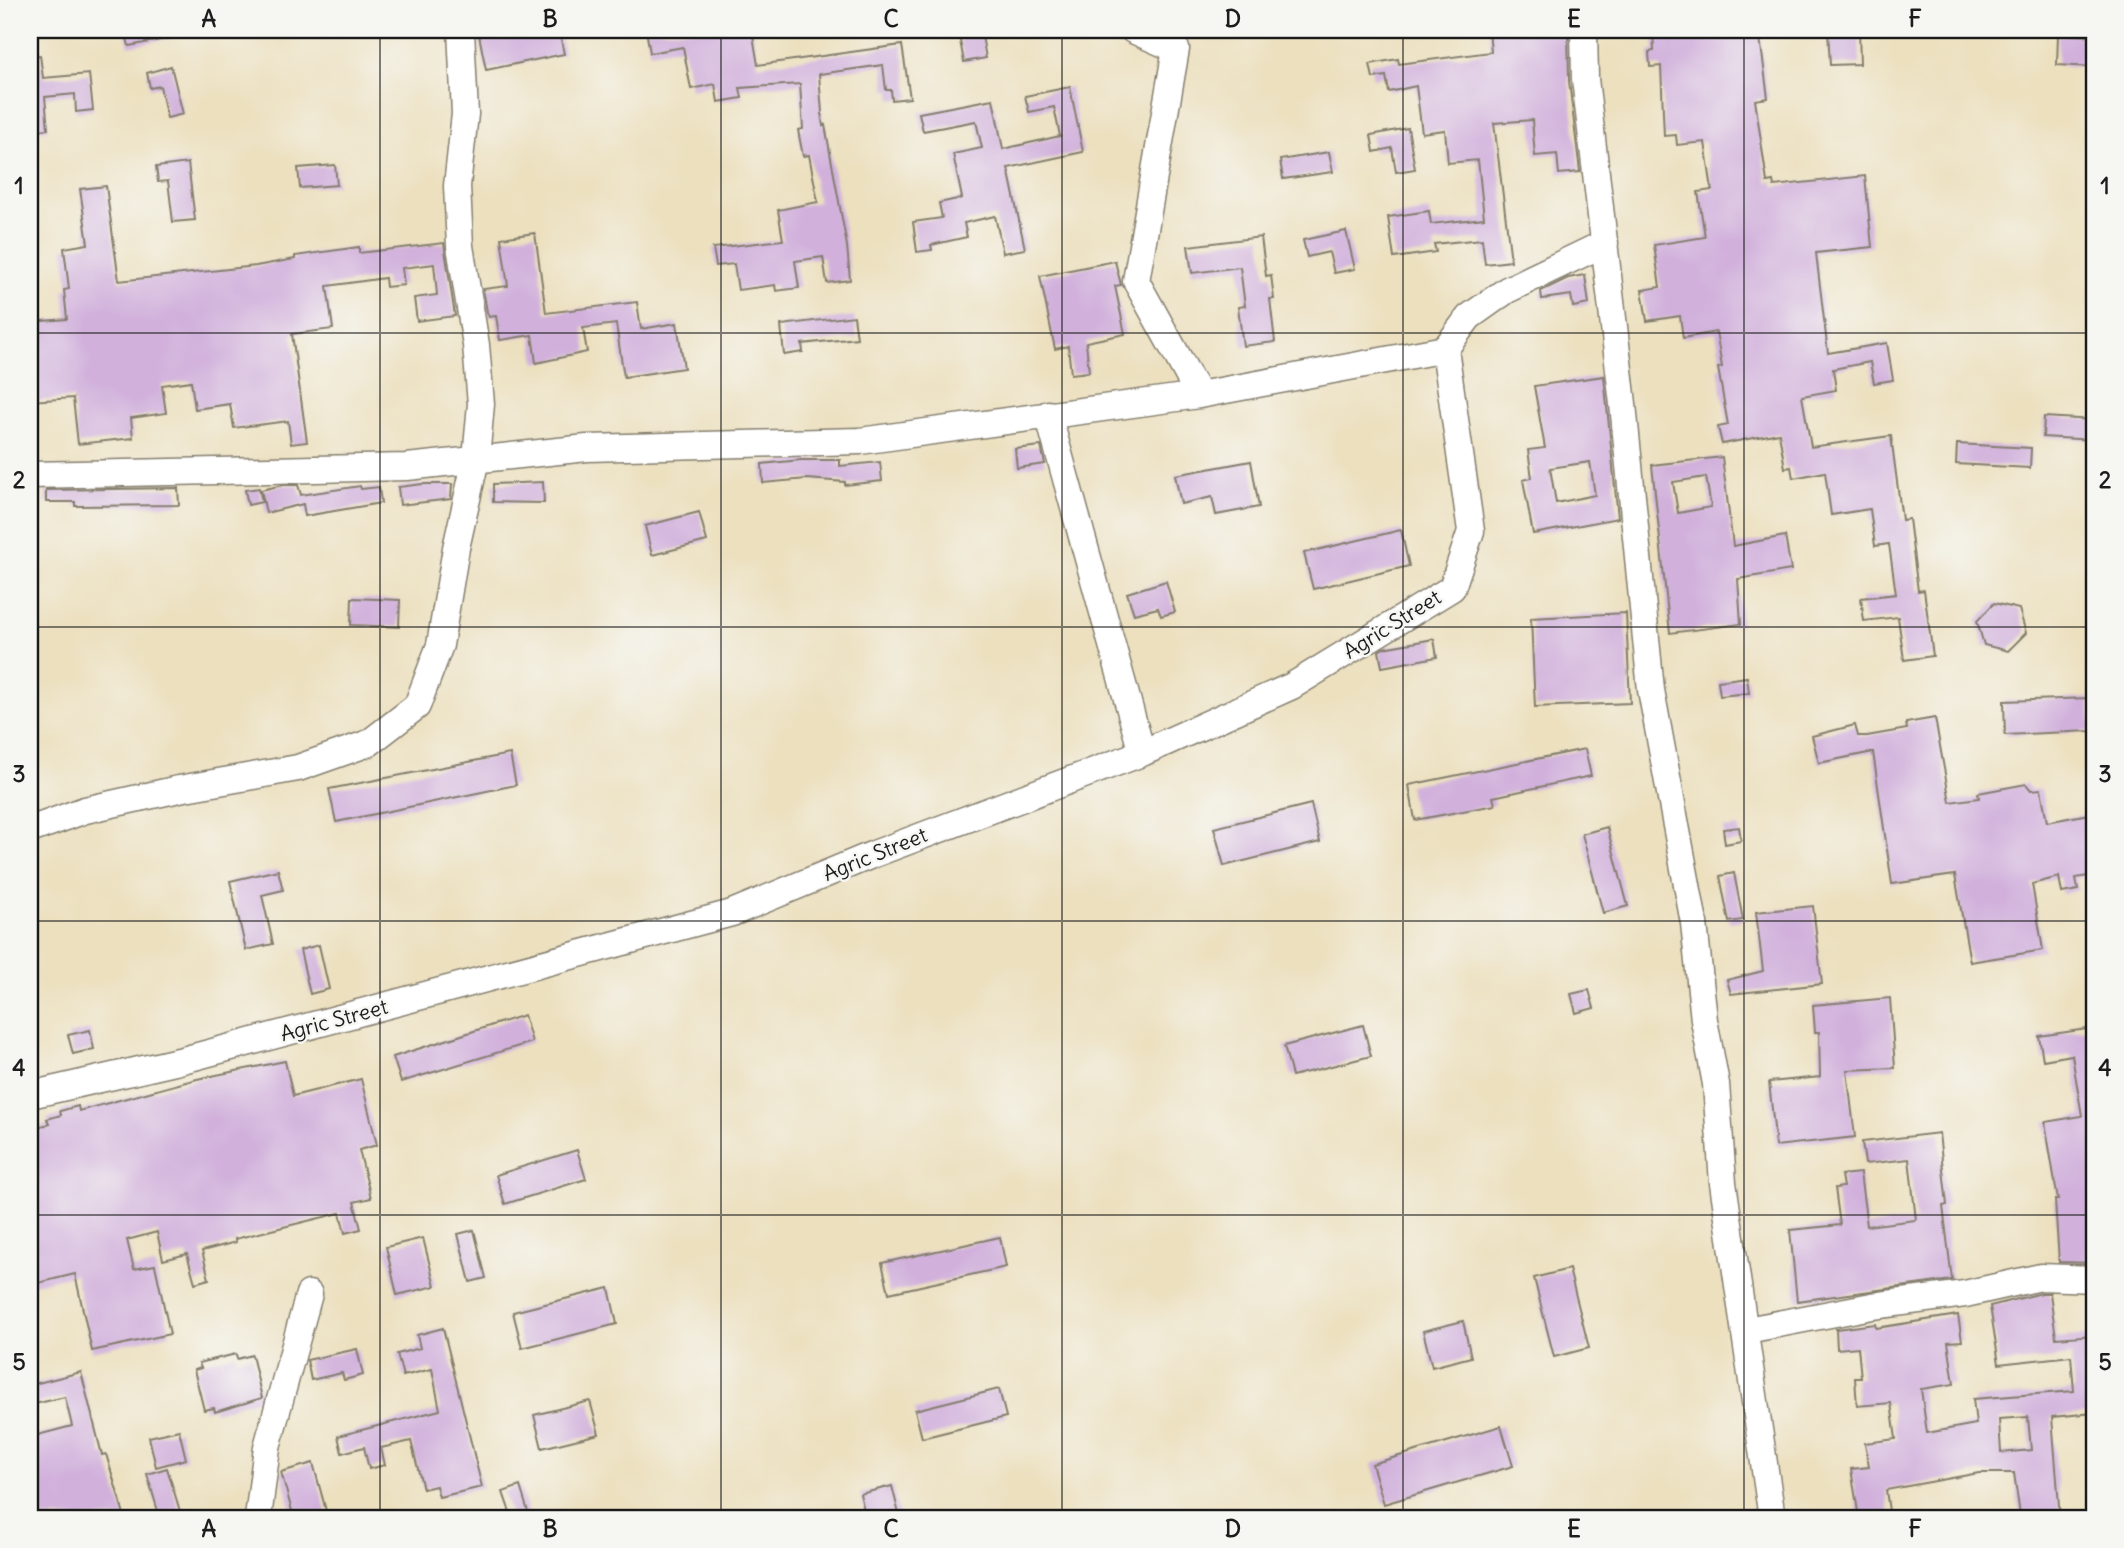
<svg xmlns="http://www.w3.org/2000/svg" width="2124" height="1548" font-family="Delius,sans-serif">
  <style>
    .building { fill: #d1b1dc; fill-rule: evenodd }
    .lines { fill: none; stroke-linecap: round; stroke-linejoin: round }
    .minor-casing { stroke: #847e6e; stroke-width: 29 }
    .minor { stroke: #fff; stroke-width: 26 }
    .grid { fill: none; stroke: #1c1c1c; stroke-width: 2; stroke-opacity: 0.55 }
    .labels { text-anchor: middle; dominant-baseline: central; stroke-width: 5; stroke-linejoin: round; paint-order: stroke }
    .street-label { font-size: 21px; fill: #1c1c1c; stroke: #f6f6f2 }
    .neatline { fill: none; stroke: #1c1c1c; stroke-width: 2.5 }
    .grid-label { font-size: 23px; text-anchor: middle; font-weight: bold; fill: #1c1c1c }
  </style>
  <rect width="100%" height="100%" fill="#f6f6f2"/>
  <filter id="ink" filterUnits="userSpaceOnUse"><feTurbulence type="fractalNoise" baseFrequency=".0143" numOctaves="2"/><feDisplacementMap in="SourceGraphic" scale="14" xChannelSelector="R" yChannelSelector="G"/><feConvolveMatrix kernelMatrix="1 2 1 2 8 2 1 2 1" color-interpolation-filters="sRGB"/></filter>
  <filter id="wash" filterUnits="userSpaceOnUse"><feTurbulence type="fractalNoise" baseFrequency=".00686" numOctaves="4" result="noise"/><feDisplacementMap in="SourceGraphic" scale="28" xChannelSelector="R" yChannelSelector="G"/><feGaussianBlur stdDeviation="1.57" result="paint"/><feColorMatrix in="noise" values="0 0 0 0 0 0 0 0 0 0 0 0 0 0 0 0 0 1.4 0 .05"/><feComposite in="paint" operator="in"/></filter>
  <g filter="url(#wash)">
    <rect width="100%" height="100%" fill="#ece0bf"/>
    <g id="blocks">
      <!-- building -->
      <path class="building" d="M125,30H174L175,37L129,46Z
        M478,30H559L564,54L486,70Z
        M646,30H752L758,65L902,45L910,98L892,100L891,90H886L883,65L819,74L823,126L825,125L847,246L850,280L827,283L823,257L795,261L799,288L776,291L775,285L738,290L734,264L716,266L713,248L783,240L778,210L818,202L809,155L803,156L798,130L803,129L800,84L740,88L742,98L718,102L715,84L691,89L683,47L650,53Z
        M958,30H981L986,58L964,62Z
        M1489,30H1568L1569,81L1580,172L1559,174L1557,154L1535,156L1532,120L1494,123L1511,261L1485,264L1482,239L1434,244L1436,252L1394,258L1388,217L1429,211L1431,224L1484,218L1478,160L1448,163L1445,130L1422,133L1416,86L1389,92L1386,76L1373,78L1370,64L1398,59L1399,64L1491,52Z
        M1759,30L1768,98L1755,100L1767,182L1773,181L1774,186L1865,176L1872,247L1816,253L1828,353L1887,343L1893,380L1874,383L1870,362L1833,369L1836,390L1802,396L1811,447L1891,436L1902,520L1909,519L1918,591L1924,590L1933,656L1904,660L1898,617L1864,621L1861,598L1896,594L1889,544L1875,546L1870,509L1831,515L1825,472L1793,478L1791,467L1785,468L1779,433L1722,444L1718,427L1728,425L1718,368L1722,367L1716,332L1683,338L1680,316L1647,321L1642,290L1660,287L1654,245L1705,237L1698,192L1712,190L1705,142L1677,145L1676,135L1664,136L1661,66L1650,67L1649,52L1654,51L1653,31Z
        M1828,30H1859L1860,64L1830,65Z
        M2058,34L2094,36V67L2057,65Z
        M40,55L43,78L89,74L93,110L76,112L75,94L45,97L48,129L30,131V56Z
        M171,66L183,114L167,118L160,86L150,88L147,73Z
        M1070,87L1083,152L1008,168L1025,249L1003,253L995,216L964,223L967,237L931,245L932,250L917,252L913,222L942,218L939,203L962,198L953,154L982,148L976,121L923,131L919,113L993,99L1003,149L1060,136L1054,107L1029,112L1025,96Z
        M1408,128L1415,169L1396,172L1392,148L1374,152L1371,135Z
        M1329,152L1333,172L1283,179L1280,160Z
        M188,163L195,220L173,222L168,181L158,182L156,167Z
        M335,165L337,185L300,188L298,168Z
        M106,186L119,281L256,266L295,259V256L359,247V253L444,243L455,316L417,321L414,298L437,295L434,264L402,268L404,285L386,287L385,278L327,286L333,329L292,334L307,442L291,444L288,421L234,428L230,404L195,409L191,381L162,385L166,413L131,418L133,438L78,444L73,398L30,401V322L67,319L64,290L69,289L64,248L88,244L80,189Z
        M1346,231L1355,269L1334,273L1329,252L1307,257L1303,240Z
        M535,233L546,313L637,302L641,329L677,323L684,368L624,377L616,324L583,328L587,352L536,363L532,335L500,340L496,316L489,317L487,312L483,289L508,286L501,238Z
        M1261,237L1266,276L1271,275L1274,299H1270L1275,342L1243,346L1238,307L1245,306L1240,267L1192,273L1188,246Z
        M1115,261L1121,285L1115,286L1125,334L1086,342L1089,372L1071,374L1068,346L1055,349L1040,276Z
        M1585,275L1589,304L1573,307L1571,295L1542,299L1541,291L1568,278Z
        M854,316L857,338L802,344L803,352L784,355L781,325Z
        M1604,376L1618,518L1533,534L1523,480L1532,478L1528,450L1545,448L1534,386ZM1590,462L1595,495L1556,503L1550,468Z
        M2044,417L2094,420V440L2043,437Z
        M1957,444L2031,448L2030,468L1956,464Z
        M1041,446L1045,464L1017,468L1015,449Z
        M1722,457L1733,546L1785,536L1791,570L1738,579L1741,624L1670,633L1652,465ZM1706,477L1711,507L1678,513L1673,482Z
        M801,460H840V466L880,462L882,481L845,485V482L807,479L763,483L762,464Z
        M1251,461L1259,507L1216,515L1212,497L1181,504L1175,475Z
        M543,482L544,503L493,502V484Z
        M423,484H452L451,499L400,505L398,487Z
        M283,485H298L301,495L360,486L361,489L379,487L381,503L305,516L303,504L266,513L261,490Z
        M178,488L179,505L75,506V502H46V490Z
        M259,488L262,502L248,505L245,490Z
        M699,512L707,541L652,555L645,526Z
        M1401,530L1409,566L1313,589L1304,553Z
        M1166,581L1175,612L1161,616L1158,608L1134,614L1127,593Z
        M352,598L400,600L399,627L351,625Z
        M1994,603L2019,609L2026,633L2008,651L1984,645L1977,621Z
        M1626,613L1630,703L1535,707L1531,618Z
        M1434,639L1437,657L1382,667L1379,651L1383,648Z
        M1747,677L1749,693L1720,696L1718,681Z
        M2090,698L2091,731L2005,735L2004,701Z
        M1935,718L1950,802L1979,798L1978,793L2026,784L2031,790L2041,789L2047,822L2089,814L2094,840V875L2076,878L2078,890L2062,893L2059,877L2032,884L2043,950L1970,962L1955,875L1892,884L1873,752L1819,763L1812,736L1855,725L1858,736H1867L1907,729L1906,723Z
        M1585,749L1591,776L1493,797L1495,805L1415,820L1409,785Z
        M510,754L516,785L336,822L329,789Z
        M1311,804L1320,842L1224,866L1214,828Z
        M1607,827L1628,906L1603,913L1582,834Z
        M1739,827L1741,841L1725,844L1723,829Z
        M278,870L283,890L262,895L273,944L246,950L230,881Z
        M1734,873L1743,920L1729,922L1720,876Z
        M1813,906L1822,984L1731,994L1727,980L1763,971L1756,912Z
        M319,945L329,989L310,994L300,950Z
        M1589,990L1594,1008L1576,1013L1571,994Z
        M1890,998L1895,1068L1847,1070L1855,1137L1776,1146L1769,1082L1820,1077L1819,1032H1815L1813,1005Z
        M524,1015L532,1042L401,1082L393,1057Z
        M1363,1025L1371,1056L1292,1076L1284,1046Z
        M2094,1028V1263L2059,1262L2055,1200H2058L2045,1122L2082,1116L2072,1055L2043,1060L2039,1036Z
        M90,1030L94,1049L73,1054L68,1035Z
        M285,1061L293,1096L361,1079L377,1145L359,1150L371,1198L354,1202L361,1229L345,1233L340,1213L235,1239L236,1242L202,1251L209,1279L195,1283L187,1254L163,1260L157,1232L127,1240L134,1269L155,1265L170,1334L92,1351L75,1274L30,1285V1129L49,1124L47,1119L61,1115L60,1111L78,1106L79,1111L197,1079Z
        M1939,1133L1947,1205L1943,1206L1952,1280L1797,1301L1790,1230L1840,1225L1835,1188L1843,1187L1841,1175L1860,1173L1867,1226L1916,1220L1909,1159L1865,1164L1862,1142Z
        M577,1150L586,1179L505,1204L496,1175Z
        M474,1230L486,1278L470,1282L458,1234Z
        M1000,1237L1006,1267L889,1293L882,1263Z
        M423,1238L435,1286L397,1295L386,1247Z
        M1569,1269L1589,1348L1554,1357L1534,1278Z
        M609,1288L617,1324L522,1348L513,1312Z
        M2042,1293H2050L2056,1338L2094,1335V1354H2092L2094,1413L2052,1417L2060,1518L2020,1515L2014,1473H1979L1886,1490L1890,1518H1859L1851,1469L1869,1467L1865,1443L1896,1439L1891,1403L1857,1406L1855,1378H1861L1858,1347L1837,1349L1836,1329L1875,1324L1876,1328L1958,1315L1962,1341L1948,1342L1954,1384L1921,1389L1927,1433L1976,1424L1973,1399L2074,1391L2071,1356L1999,1364L1990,1306ZM2028,1417L2031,1450L2001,1453L1999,1419Z
        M1463,1321L1471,1357L1432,1367L1423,1331Z
        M443,1328L482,1487L439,1497L436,1486L423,1489L411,1441L381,1448L385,1465L369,1469L364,1447L342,1453L338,1436L440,1410L432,1369L403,1376L397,1354L420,1348L417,1335Z
        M357,1349L363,1375L344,1380L342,1373L311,1380L307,1360Z
        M236,1354L237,1359L252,1355L262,1398L215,1412L214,1408L204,1410L194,1370L201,1368L199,1363Z
        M81,1372L102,1455L106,1454L125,1518H38L30,1490V1437L72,1426L65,1397L30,1405V1385Z
        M999,1389L1006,1417L922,1438L915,1410Z
        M590,1401L599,1434L542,1448L534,1415Z
        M1501,1426L1513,1466L1384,1504L1372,1464Z
        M179,1430L186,1459L156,1467L149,1437Z
        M313,1463L328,1518H294L281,1472Z
        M167,1468L182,1518H160L147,1474Z
        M520,1486L530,1518H512L503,1492Z
        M892,1486L900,1518H866L860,1494Z"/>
    </g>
  </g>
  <g filter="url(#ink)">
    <use href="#blocks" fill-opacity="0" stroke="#847e6e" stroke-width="2"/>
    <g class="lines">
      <defs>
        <path id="minor" d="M1133,30L1176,49L1136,281L1199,395
          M1584,30L1585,79L1623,404L1651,690L1694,923L1704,1020L1716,1084L1723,1183L1772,1518
          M1048,414L1142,753
          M30,475L407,467L587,448L860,441L1199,395L1445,349L1469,317L1507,290L1605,243
          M30,830L85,810L179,789L298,768L369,743L417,706L440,645L456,548L476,459L481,404L476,345L460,246L457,186L465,114L461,30
          M30,1095L179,1061L732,913L874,854L1142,753L1292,686L1452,588L1471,531L1445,349
          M1747,1330L1872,1306L1965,1294L2041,1277L2094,1279
          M258,1518L267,1447L309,1294"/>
      </defs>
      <!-- minor casing -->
      <use href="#minor" class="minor-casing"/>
      <!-- minor -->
      <use href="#minor" class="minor"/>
    </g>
  </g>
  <!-- grid -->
  <path class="grid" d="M380,30V1518M721,30V1518M1062,30V1518M1403,30V1518M1744,30V1518M30,333H2094M30,627H2094M30,921H2094M30,1215H2094"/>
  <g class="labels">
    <!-- street labels -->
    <g class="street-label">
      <text transform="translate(1392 624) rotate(-32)">Agric Street</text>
      <text transform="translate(875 854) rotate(-22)">Agric Street</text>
      <text transform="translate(334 1020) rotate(-15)">Agric Street</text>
    </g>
  </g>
  <!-- margin -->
  <rect width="2124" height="1548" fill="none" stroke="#f6f6f2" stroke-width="77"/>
  <rect x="38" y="38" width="2048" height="1472" class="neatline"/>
  <g class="grid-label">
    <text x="209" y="27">A</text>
    <text x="550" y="27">B</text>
    <text x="891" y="27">C</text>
    <text x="1233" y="27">D</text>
    <text x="1574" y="27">E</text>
    <text x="1915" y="27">F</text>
    <text x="19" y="194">1</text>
    <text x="2105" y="194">1</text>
    <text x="19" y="488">2</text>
    <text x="2105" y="488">2</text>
    <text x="19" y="782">3</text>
    <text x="2105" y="782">3</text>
    <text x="19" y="1076">4</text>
    <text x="2105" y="1076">4</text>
    <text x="19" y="1370">5</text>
    <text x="2105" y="1370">5</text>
    <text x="209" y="1537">A</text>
    <text x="550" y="1537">B</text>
    <text x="891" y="1537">C</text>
    <text x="1233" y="1537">D</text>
    <text x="1574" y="1537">E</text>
    <text x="1915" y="1537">F</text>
  </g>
</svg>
